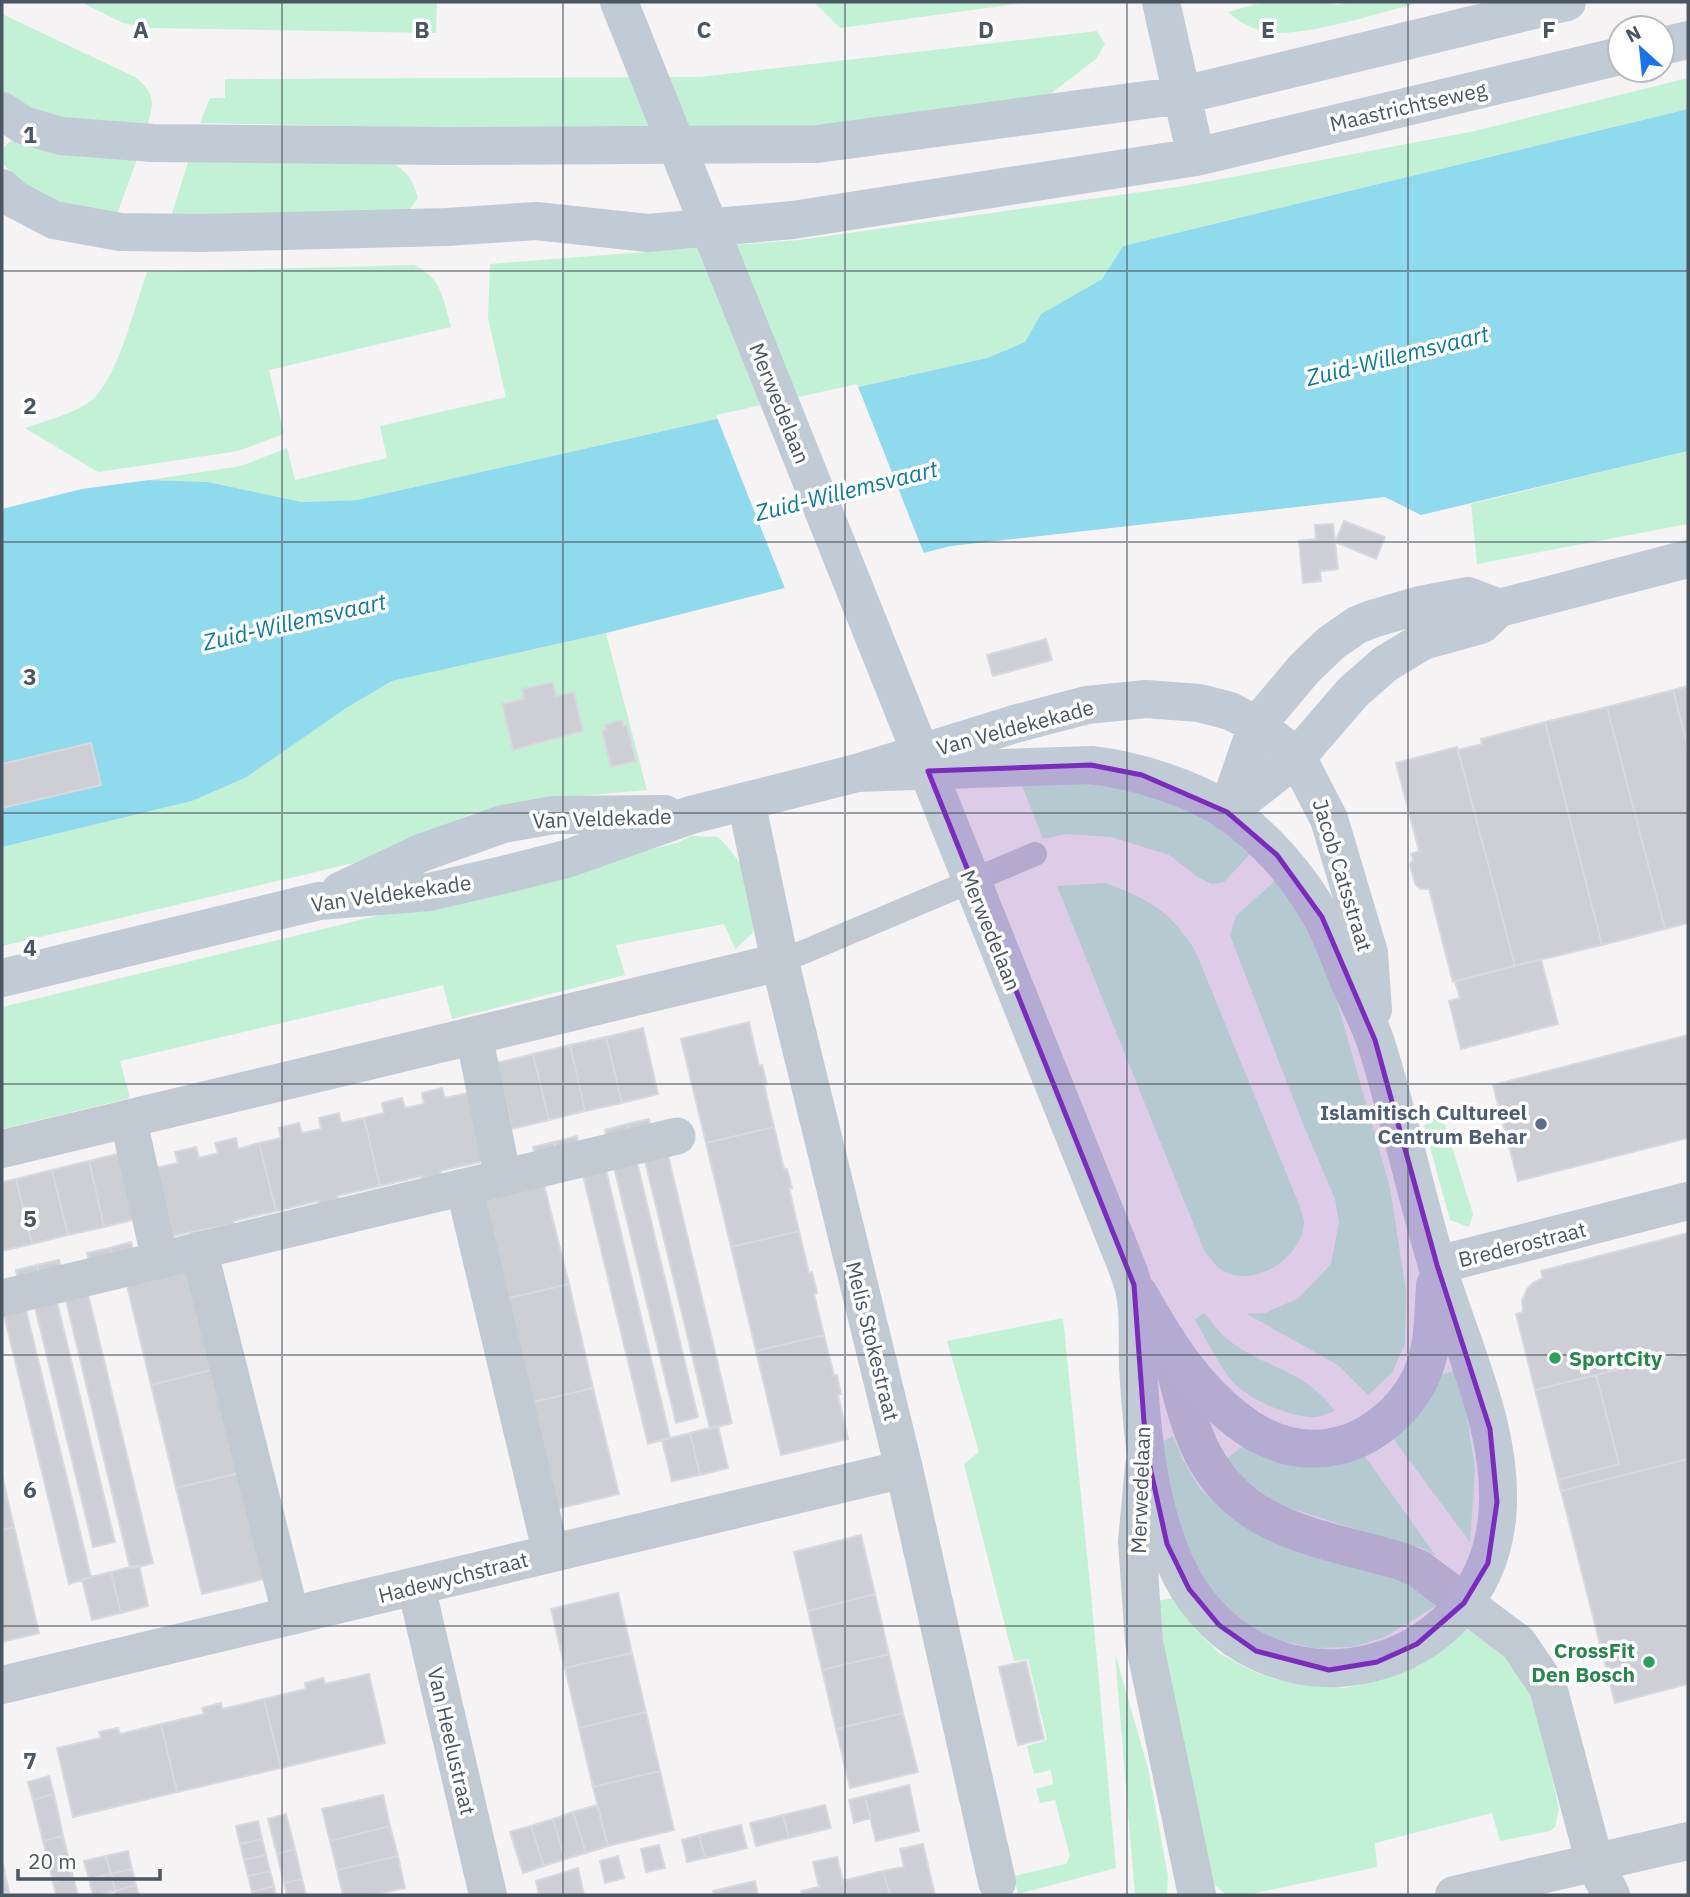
<svg xmlns="http://www.w3.org/2000/svg" width="1690" height="1897" font-family="'IBM Plex Sans',sans-serif">
  <style>
    .green { fill: #c3f1d5 }
    .water { fill: #90daee }
    .pier { fill: #f5f3f3 }
    .building { fill: #cdcfd5; stroke: #d7d9de; stroke-width: 2 }
    .lines { fill: none; stroke-linecap: round; stroke-linejoin: round }
    .service { stroke: #c1cad2; stroke-width: 24 }
    .pedestrian { stroke: #c1cad2; stroke-width: 37 }
    .minor { stroke: #c1cad2; stroke-width: 38 }
    .secondary { stroke: #c1cbd6; stroke-width: 38 }
    .secondary-bridge { stroke: #c1cbd6; stroke-width: 38 }
    .marked { fill: #7b2cbf; fill-opacity: 0.2; stroke: #7b2cbf; stroke-width: 5; stroke-linejoin: round }
    .grid { fill: none; stroke: #4a5661; stroke-width: 2; stroke-opacity: 0.55 }
    .service-dot { fill: #5c6f8a; stroke: #fff; stroke-width: 2.5 }
    .leisure-dot { fill: #2e9e5b; stroke: #fff; stroke-width: 2.5 }
    .labels { text-anchor: middle; dominant-baseline: central; stroke-width: 7; stroke-linejoin: round; paint-order: stroke }
    .street-label { font-size: 21px; fill: #4a5661; stroke: #fff }
    .service-label { font-size: 21px; font-weight: bold; fill: #4e5e75; stroke: #fff; text-anchor: end }
    .leisure-label { font-size: 21px; font-weight: bold; fill: #27864d; stroke: #fff; text-anchor: start }
    .water-label { font-size: 23px; font-style: italic; fill: #0c7c9b; stroke: #fff }
    .grid-label { font-size: 23px; text-anchor: middle; font-weight: bold; fill: #4a5661; stroke: #fff; stroke-width: 7; stroke-linejoin: round; paint-order: stroke }
  </style>
  <rect width="100%" height="100%" fill="#f5f3f3"/>
  <!-- green -->
  <path class="green" d="M81,2H437L436,33L149,28L123,23Z
    M814,2H1031L840,28Z
    M1264,2H1318L1338,5L1351,2H1422C1386,11 1299,39 1266,32C1250,28 1239,22 1228,12Z
    M2,14L135,77C155,94 154,99 148,124L49,120L2,93Z
    M1097,31L1105,44L1096,59L1049,95L830,125L729,134L200,123L210,98H225V79L700,77Z
    M1688,78V109L1123,246L1102,279L1041,314L1025,342L987,358L357,500L302,502L208,482L149,480L241,466L287,448L295,480L387,458L380,426L506,397L488,318L490,264L799,240L1184,186L1470,132Z
    M12,140L137,159L115,220L78,214L22,183L2,163V149Z
    M190,156L374,157C401,166 410,170 418,198L409,210L170,220Z
    M414,265C442,278 443,299 451,327L269,370L284,434L238,451L98,472L25,428C45,421 81,412 95,397C119,372 135,306 147,272Z
    M1688,451V524L1477,564L1471,504Z
    M606,633L647,790L546,799L471,814L375,858L2,946V847L192,801L245,778L348,707L392,681Z
    M1085,778L1191,808L1252,852L1224,882L1212,884L1199,878L1169,855L1111,837L1066,834L1043,839L1020,780Z
    M691,836L718,837C746,864 759,894 753,933L735,949L724,924L616,945L625,975L452,1019L443,985L120,1061L130,1098L2,1129V1007L677,843Z
    M1277,879L1309,927L1329,973L1390,1188L1406,1291L1405,1344L1392,1373L1368,1395L1338,1365L1247,1314L1265,1313L1299,1298L1331,1264L1339,1222L1335,1199L1303,1124L1230,935L1236,916Z
    M1106,883C1151,901 1168,909 1195,950L1298,1202C1300,1208 1304,1217 1304,1223C1302,1258 1253,1290 1222,1270C1215,1266 1209,1256 1204,1250L1057,886Z
    M1441,1112L1473,1214L1469,1227L1450,1220L1424,1125Z
    M1204,1313C1211,1321 1218,1331 1226,1338C1263,1369 1303,1367 1335,1411C1329,1413 1321,1417 1314,1417C1289,1417 1247,1399 1231,1380C1217,1362 1206,1339 1195,1319Z
    M1063,1318L1091,1594L1116,1868L1018,1894L1014,1876L1066,1864L1070,1856L1055,1800L1040,1803L1036,1789L1053,1784L1051,1770L1034,1774L1027,1746L1047,1740L1028,1659L1014,1661L964,1464L979,1452L947,1341Z
    M1460,1369L1475,1470L1470,1542L1392,1437L1441,1375Z
    M1173,1436L1183,1460L1200,1489L1226,1512L1411,1586L1437,1605L1385,1637L1353,1647L1313,1648L1274,1639L1236,1618L1200,1576L1175,1519L1162,1442Z
    M1242,1447L1364,1455L1436,1556L1422,1548L1386,1539L1278,1504L1241,1477L1226,1459Z
    M1174,1598L1195,1629L1219,1653L1250,1670L1274,1679L1345,1688L1382,1680L1436,1654L1467,1629L1512,1660L1537,1708L1559,1809L1555,1827L1550,1831L1500,1841L1492,1813L1375,1843L1377,1867L1247,1895H1226L1214,1884L1205,1857L1179,1736L1156,1601Z
    M1115,1654L1148,1768L1168,1876L1167,1895H1135Z"/>
  <!-- water -->
  <path class="water" d="M1688,109V451L1421,515L1385,497L951,546L606,633L392,681L348,707L245,778L192,801L2,847V509L82,489L149,480L208,482L302,502L357,500L987,358L1025,342L1041,314L1102,279L1123,246Z"/>
  <!-- pier -->
  <path class="pier" d="M857,384L925,556L786,591L716,415Z"/>
  <!-- building -->
  <path class="building" d="M1344,521L1385,537L1376,559L1335,542Z
    M1333,524L1338,569L1320,571L1321,581L1303,583L1299,541L1316,539L1315,525Z
    M1046,639L1052,660L993,676L987,655Z
    M553,682L556,696L574,692L583,731L513,750L502,704L524,699L522,689Z
    M1688,686V748L1673,690Z
    M1673,690L1688,748V923L1665,929L1607,707Z
    M1607,707L1665,929L1602,945L1545,722Z
    M622,720L624,726L627,725L636,761L611,767L602,731L606,730L604,725Z
    M1545,722L1602,945L1515,966L1458,750L1482,744L1481,739Z
    M91,743L101,785L2,808V764Z
    M1457,747L1515,966L1453,982L1429,889H1421L1415,884L1410,865L1413,859L1411,854L1419,851L1396,763Z
    M1541,959L1558,1024L1461,1049L1449,1001L1460,998L1455,981Z
    M749,1022L759,1066L762,1065L767,1084L764,1085L774,1127L706,1143L681,1039Z
    M643,1028L658,1094L622,1103L606,1037Z
    M1688,1035V1138L1518,1181L1493,1085Z
    M606,1037L622,1103L585,1111L570,1045Z
    M570,1045L585,1111L549,1120L533,1054Z
    M533,1054L549,1120L512,1129L497,1063Z
    M442,1088L445,1098L468,1093L485,1161L440,1171L441,1174L422,1179V1176L380,1186L364,1118L384,1113L382,1103L402,1098L405,1108L424,1104L422,1093Z
    M339,1113L341,1123L364,1118L380,1186L337,1196L338,1199L319,1204L318,1201L276,1211L259,1143L281,1138L279,1128L299,1123L302,1133L321,1129L319,1118Z
    M649,1119L652,1134L631,1140L627,1124Z
    M627,1124L631,1140L609,1145L605,1130Z
    M774,1127L784,1169H787L792,1188H789L799,1231L731,1247L706,1143Z
    M577,1136L580,1151L558,1156L554,1142Z
    M236,1138L238,1149L259,1143L276,1211L233,1221L234,1224L171,1236L155,1168L178,1163L175,1152L196,1147L199,1158L218,1153L215,1143Z
    M554,1142L558,1156L537,1162L533,1147Z
    M667,1151L732,1423L710,1429L644,1157Z
    M125,1152L141,1218L104,1227L89,1161Z
    M636,1158L698,1417L676,1423L613,1163Z
    M89,1161L104,1227L68,1235L52,1170Z
    M605,1166L670,1438L648,1444L582,1171Z
    M52,1170L68,1235L32,1244L16,1179Z
    M16,1179L32,1244L2,1251V1182Z
    M543,1181L569,1284L501,1300L476,1197Z
    M799,1231L809,1273L812,1272L817,1293L814,1294L824,1335L756,1351L731,1247Z
    M1688,1233V1352L1535,1390L1516,1314L1523,1312L1522,1301L1527,1289L1533,1283L1543,1278L1541,1271Z
    M131,1242L135,1258L114,1263L110,1248Z
    M110,1248L114,1263L91,1269L87,1253Z
    M59,1260L63,1275L41,1280L37,1265Z
    M37,1265L41,1280L19,1286L16,1270Z
    M194,1265L219,1368L151,1385L126,1281Z
    M569,1284L593,1388L526,1404L501,1300Z
    M87,1290L153,1563L139,1567L130,1568L65,1296Z
    M56,1298L115,1542L93,1547L34,1303Z
    M25,1306L91,1577L69,1584L3,1311Z
    M824,1335L834,1376L837,1375L841,1394L838,1395L848,1439L781,1455L756,1351Z
    M1688,1352V1459L1561,1491L1558,1480L1619,1464L1596,1375Z
    M219,1368L244,1472L176,1488L151,1385Z
    M1596,1375L1619,1464L1558,1480L1535,1390Z
    M593,1388L619,1494L552,1510L526,1404Z
    M718,1426L728,1468L700,1475L690,1433Z
    M690,1433L700,1475L672,1481L662,1440Z
    M1688,1459V1684L1615,1703L1561,1491Z
    M244,1472L269,1578L202,1594L176,1488Z
    M2,1475L14,1527L2,1530Z
    M14,1527L39,1633L2,1642V1530Z
    M861,1535L875,1594L808,1611L794,1552Z
    M139,1565L148,1606L121,1613L111,1572Z
    M111,1572L121,1613L92,1620L82,1579Z
    M618,1593L632,1653L565,1668L551,1609Z
    M875,1594L889,1654L822,1670L808,1611Z
    M632,1653L646,1712L579,1728L565,1668Z
    M889,1654L903,1713L836,1729L822,1670Z
    M1026,1661L1044,1739L1018,1745L999,1667Z
    M369,1674L385,1743L281,1768L264,1699L306,1689L305,1683L323,1678L325,1684Z
    M264,1699L281,1768L177,1792L161,1724L204,1714L202,1708L221,1703L222,1709Z
    M646,1712L660,1771L593,1787L579,1728Z
    M903,1713L918,1772L850,1788L836,1729Z
    M161,1724L177,1792L73,1817L57,1748L101,1738L99,1732L118,1728L120,1734Z
    M660,1771L674,1830L608,1846L593,1787Z
    M49,1776L54,1794L33,1800L28,1782Z
    M909,1785L919,1831L876,1841L865,1796Z
    M54,1794L63,1836L43,1841L33,1800Z
    M383,1795L390,1826L330,1841L322,1809Z
    M865,1796L870,1818L854,1823L849,1800Z
    M597,1805L608,1846L586,1853L573,1812Z
    M825,1805L831,1828L789,1838L783,1815Z
    M573,1812L586,1853L565,1859L553,1819Z
    M286,1814L295,1849L277,1854L268,1819Z
    M783,1815L789,1838L756,1846L750,1823Z
    M553,1819L565,1859L544,1866L531,1826Z
    M258,1821L262,1839L240,1844L236,1826Z
    M741,1825L747,1848L705,1858L699,1835Z
    M390,1826L398,1856L337,1870L330,1841Z
    M531,1826L544,1866L523,1873L510,1832Z
    M699,1835L705,1858L687,1862L682,1840Z
    M63,1836L73,1877L53,1882L43,1841Z
    M262,1839L266,1855L244,1860L240,1844Z
    M923,1844L935,1895H890L883,1871L904,1867L900,1849Z
    M659,1845L665,1868L646,1872L641,1849Z
    M295,1849L302,1879L284,1883L277,1854Z
    M128,1851L132,1869L111,1874L106,1856Z
    M266,1855L270,1871L248,1876L244,1860Z
    M106,1856L111,1874L89,1879L84,1861Z
    M398,1856L405,1888L372,1895H343L337,1870Z
    M618,1856L624,1878L605,1883L600,1861Z
    M837,1857L846,1895H802L801,1891L819,1887L813,1862Z
    M2,1860L9,1892L2,1894Z
    M578,1868L584,1895H539L536,1881Z
    M132,1869L136,1885L115,1891L111,1874Z
    M270,1871L274,1886L252,1892L248,1876Z
    M883,1871L890,1895H846L842,1881Z
    M111,1874L115,1891L93,1895L89,1879Z
    M73,1877L78,1895H56L53,1882Z
    M302,1879L306,1895H287L284,1883Z
    M755,1881L758,1895H714L713,1891Z
    M136,1885L139,1895H116L115,1891Z
    M274,1886L276,1895H253L252,1892Z"/>
  <g class="lines">
    <!-- service -->
    <path class="service" d="M780,962L1035,854"/>
    <!-- pedestrian -->
    <path class="pedestrian" d="M474,1036L503,1178
      M128,1118L160,1260
      M464,1187L551,1553
      M199,1250L291,1616
      M2,1298L677,1136"/>
    <!-- minor -->
    <path class="minor" d="M746,801L780,962L904,1469L997,1882
      M2,1149L780,962
      M1437,1265L1688,1201
      M1169,1346C1179,1381 1186,1421 1203,1454C1245,1534 1326,1538 1403,1562L1419,1569L1518,1643L1548,1687L1595,1864L1611,1895
      M1144,1466L1137,1542L1144,1642L1197,1895
      M416,1586L488,1895
      M2,1685L904,1469
      M1454,1895L1688,1841"/>
    <!-- secondary -->
    <path class="secondary" d="M1161,2L1196,157
      M1662,46L1688,40
      M2,111L23,125L61,136L153,143L444,146L817,144L1183,95L1567,2
      M2,188L14,199L54,220L120,232L201,233L447,227L536,221L648,233L793,220L1196,157L1620,56
      M857,773L1091,765C1135,770 1190,787 1227,811C1265,837 1301,878 1322,918C1333,938 1340,960 1349,981C1358,1001 1369,1022 1376,1043C1399,1116 1415,1191 1437,1265C1461,1346 1506,1433 1497,1519C1480,1676 1275,1725 1188,1588C1150,1526 1142,1438 1138,1366C1137,1341 1140,1305 1132,1282C1128,1268 1122,1255 1117,1242
      M1227,812L1297,757L1353,692L1385,664L1423,641L1481,625L1499,608L1688,559
      M1227,812L1257,725L1304,669L1331,643L1357,625L1372,619L1420,605L1468,596L1499,608
      M340,891L421,853L503,824L554,815L665,814
      M2,978L319,901L429,892L515,872L566,859L691,815L857,773L1018,723L1087,705L1146,699L1199,703L1230,711L1257,725L1297,757L1329,819L1369,953L1373,1010
      M1139,1294C1165,1340 1193,1386 1236,1419C1287,1460 1348,1459 1395,1413C1407,1401 1418,1386 1424,1369C1434,1343 1433,1313 1435,1285"/>
    <!-- secondary-bridge -->
    <path class="secondary-bridge" d="M619,2L1117,1242"/>
  </g>
  <!-- marked area -->
  <path class="marked" d="M1091,765L1142,775L1227,812L1277,855L1322,917L1375,1040L1437,1265L1490,1429L1497,1502L1488,1563L1464,1603L1417,1644L1377,1662L1329,1670L1256,1651L1219,1625L1189,1589L1167,1544L1146,1449L1134,1285L928,771Z"/>
  <!-- grid -->
  <path class="grid" d="M282,2V1895M563,2V1895M845,2V1895M1127,2V1895M1408,2V1895M2,271H1688M2,542H1688M2,813H1688M2,1084H1688M2,1355H1688M2,1626H1688"/>
  <!-- markers -->
  <circle class="service-dot" cx="1541" cy="1124" r="7"/>
  <g class="leisure-dot">
    <circle cx="1555" cy="1358" r="7"/>
    <circle cx="1649" cy="1662" r="7"/>
  </g>
  <g class="labels">
    <!-- street labels -->
    <g class="street-label">
      <text transform="translate(1408 106) rotate(-13)">Maastrichtseweg</text>
      <text transform="translate(780 403) rotate(68)">Merwedelaan</text>
      <text transform="translate(1015 727) rotate(-15)">Van Veldekekade</text>
      <text transform="translate(602 818) rotate(-2)">Van Veldekade</text>
      <text transform="translate(1343 875) rotate(73)">Jacob Catsstraat</text>
      <text transform="translate(391 893) rotate(-8)">Van Veldekekade</text>
      <text transform="translate(991 930) rotate(68)">Merwedelaan</text>
      <text transform="translate(1522 1244) rotate(-14)">Brederostraat</text>
      <text transform="translate(873 1341) rotate(76)">Melis Stokestraat</text>
      <text transform="translate(1140 1490) rotate(-88)">Merwedelaan</text>
      <text transform="translate(453 1577) rotate(-14)">Hadewychstraat</text>
      <text transform="translate(452 1741) rotate(77)">Van Heelustraat</text>
    </g>
    <!-- service labels -->
    <g class="service-label">
      <text x="1527" y="1112">Islamitisch Cultureel<tspan x="1527" dy="24">Centrum Behar</tspan></text>
    </g>
    <!-- leisure labels -->
    <g class="leisure-label">
      <text x="1569" y="1358">SportCity</text>
      <text x="1635" y="1650" text-anchor="end">CrossFit<tspan x="1635" dy="24">Den Bosch</tspan></text>
    </g>
    <!-- water labels -->
    <g class="water-label">
      <text transform="translate(1397 355) rotate(-14)">Zuid-Willemsvaart</text>
      <text transform="translate(846 490) rotate(-14)">Zuid-Willemsvaart</text>
      <text transform="translate(294 621) rotate(-13)">Zuid-Willemsvaart</text>
    </g>
  </g>
  <g class="grid-label">
    <text x="141" y="38">A</text>
    <text x="422" y="38">B</text>
    <text x="704" y="38">C</text>
    <text x="986" y="38">D</text>
    <text x="1268" y="38">E</text>
    <text x="1549" y="38">F</text>
    <text x="30" y="143">1</text>
    <text x="30" y="414">2</text>
    <text x="30" y="685">3</text>
    <text x="30" y="956">4</text>
    <text x="30" y="1227">5</text>
    <text x="30" y="1498">6</text>
    <text x="30" y="1769">7</text>
  </g>
  <!-- border -->
  <rect width="1690" height="1897" fill="none" stroke="#4a5661" stroke-width="7"/>
  <!-- north arrow -->
  <g transform="translate(1641 49) rotate(333)"><circle r="33" fill="#ffffff" stroke="#b7bbc0" stroke-width="2"/>
  <path d="M0-5L12 26L0 18L-12 26Z" fill="#1a73e8"/>
  <text y="-10" font-size="19" font-weight="bold" text-anchor="middle" fill="#4a5661">N</text>
  </g>
  <!-- scale -->
  <path d="M18 1869v10h142v-10" fill="none" stroke="#4a5661" stroke-width="3.5"/>
  <text x="28" y="1869" font-size="21" fill="#4a5661" stroke="#ffffff" stroke-width="5" paint-order="stroke">20 m</text>
</svg>
